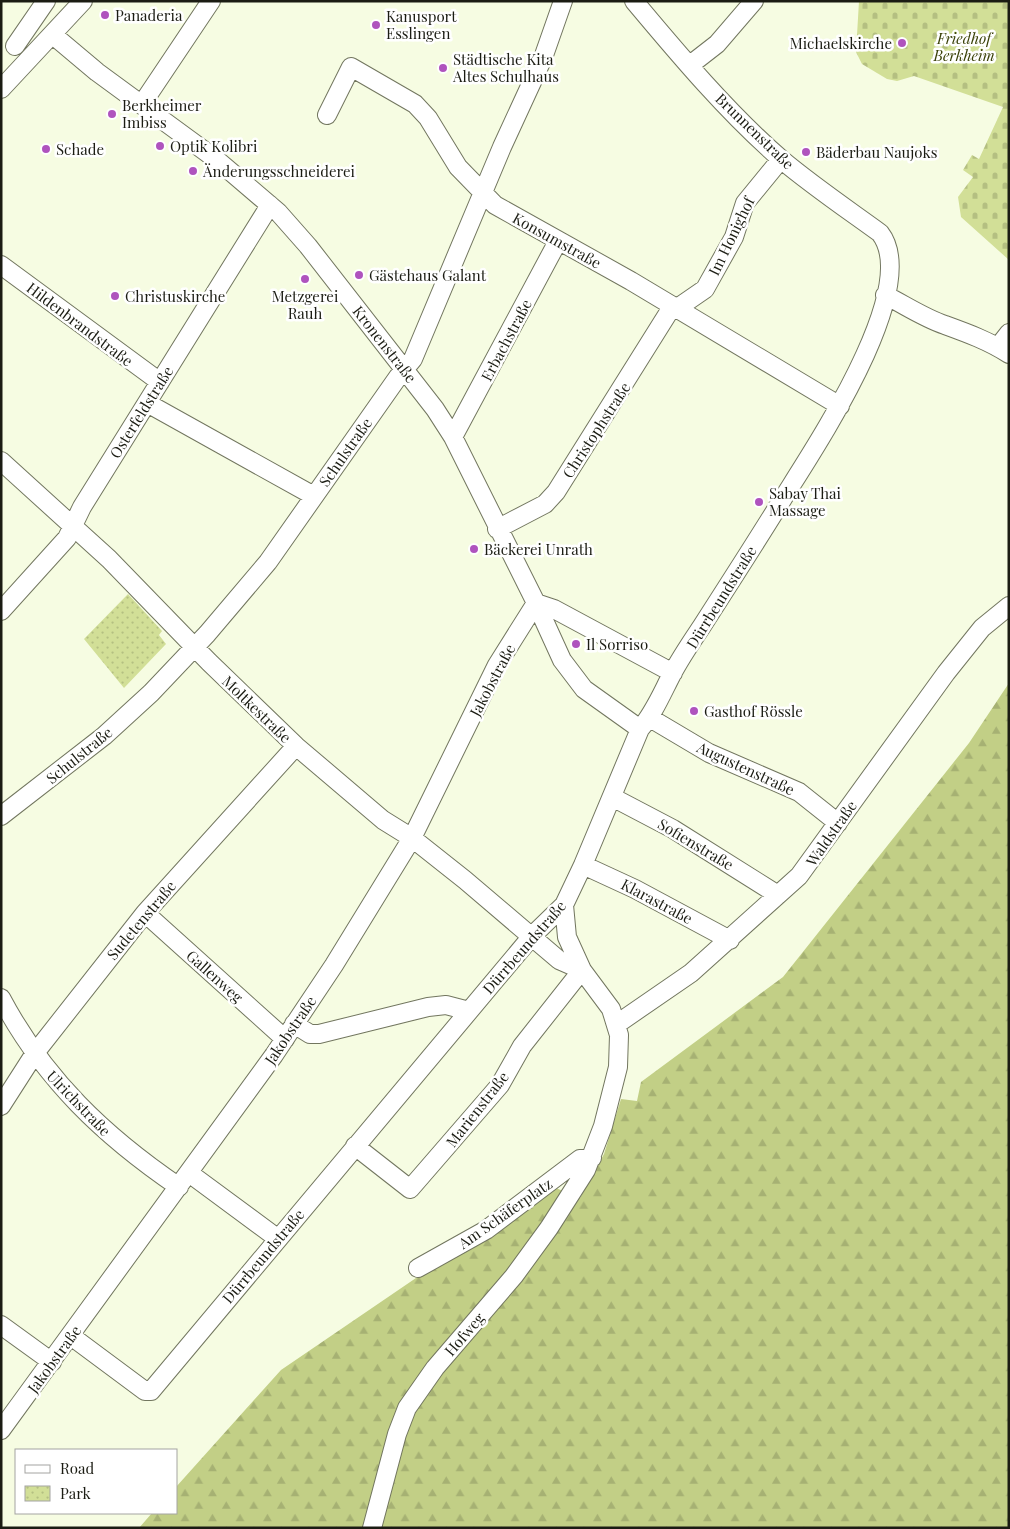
<svg xmlns="http://www.w3.org/2000/svg" width="1010" height="1529" font-family="'Playfair Display',serif">
  <style>
    .forest { fill: url(#forest-firs) }
    .cemetery { fill: url(#cemetery-stones) }
    .park { fill: url(#park-dots) }
    .lines { fill: none; stroke-linecap: round; stroke-linejoin: round }
    .minor-casing { stroke: #72765f; stroke-width: 20 }
    .minor { stroke: #fff; stroke-width: 18 }
    .poi-dot { fill: #af53be; stroke: #fff; stroke-width: 2 }
    .labels { text-anchor: middle; dominant-baseline: central; stroke-width: 5; stroke-linejoin: round; paint-order: stroke }
    .poi-label { font-size: 15px; fill: #1b1c13; stroke: #fff; text-anchor: start }
    .park-label { font-size: 15px; font-style: italic; fill: #394007; stroke: #fff }
    .street-label { font-size: 15px; fill: #1b1c13; stroke: #fff }
  </style>
  <defs>
    <pattern id="forest-firs" width="22" height="20" patternUnits="userSpaceOnUse" patternTransform="scale(1.25)"><rect width="22" height="20" fill="#c2cf86"/><path d="M5 1l3.5 6h-7zM16 11l3.5 6h-7z" fill="#a6b173"/></pattern>
    <pattern id="cemetery-stones" width="16" height="16" patternUnits="userSpaceOnUse" patternTransform="scale(1.25)"><rect width="16" height="16" fill="#d2df97"/><path d="M2 7V4a2 2 0 0 1 4 0v3zM10 15v-3a2 2 0 0 1 4 0v3z" fill="#b4bf81"/></pattern>
    <pattern id="park-dots" width="8" height="8" patternUnits="userSpaceOnUse" patternTransform="scale(1.25)"><rect width="8" height="8" fill="#d2df97"/><path d="M2 2h.1M6 6h.1" fill="none" stroke="#b4bf81" stroke-width="1.8" stroke-linecap="round"/></pattern>
  </defs>
  <rect width="100%" height="100%" fill="#f6fce2"/>
  <!-- forest -->
  <path class="forest" d="M1009,683V1528H139L152,1513H176V1487L281,1370L551,1186L580,1198L604,1154L621,1099L637,1101L641,1082L783,977L969,743Z"/>
  <!-- cemetery -->
  <path class="cemetery" d="M859,1H1009V260L961,217L958,197L973,177L963,170L972,155L979,159L1003,107L914,76L897,81L887,79L862,64L856,52Z"/>
  <!-- park -->
  <path class="park" d="M128,594L162,631L159,635L166,644L124,688L84,639Z"/>
  <g class="lines">
    <defs>
      <path id="minor" d="M53,35L97,72L217,160L278,212L308,246L435,409L453,437L536,603L562,660L584,689L640,729
        M15,46L46,1
        M690,65L717,44L754,1
        M1,89L83,1
        M142,104L211,1
        M327,115L351,67L415,104L428,118L458,167L495,205L631,281L840,406
        M1,265L160,382
        M885,295C905,305 924,318 945,325C967,333 989,341 1009,354
        M676,309L705,289L734,237L745,203L781,159
        M998,347L1009,333
        M147,403L314,496
        M453,437L558,241
        M1,461L109,559L209,662L296,746L383,820L412,838L465,880L559,960L582,970
        M497,529L545,504L556,492L672,307
        M536,603L554,609L673,673
        M1,611L67,538L82,507L270,205
        M650,718L709,753L799,792L838,823
        M612,797L673,829L778,895
        M1,816L104,736L151,693L207,634L268,562L398,377L413,359L502,147L543,58L563,1
        M583,865L635,889L730,940
        M145,913L285,1039
        M1,998C44,1079 104,1136 179,1187
        M294,1024L310,1034H319L428,1007L446,1005L469,1011
        M617,1024L691,973L799,876L946,673L982,628L1009,606
        M1,1106L35,1053L145,913L296,746
        M355,1146L410,1189L500,1085L522,1046L582,970
        M189,1173L277,1238
        M418,1268L486,1230L580,1159L592,1158
        M1,1325L52,1362
        M71,1336L145,1391H151L532,936L564,905L583,865L640,729C654,713 662,693 672,674C681,657 692,641 702,626C729,584 756,542 782,500C813,450 923,288 880,233C847,209 813,186 782,160C728,113 680,56 634,1
        M1,1430L274,1055L334,965L412,838L497,665L536,603
        M372,1528L397,1434L407,1408L435,1368L514,1276L549,1228L586,1170L603,1126L618,1067L619,1035L611,1009L582,970L567,937L564,905"/>
    </defs>
    <!-- minor casing -->
    <use href="#minor" class="minor-casing"/>
    <!-- minor -->
    <use href="#minor" class="minor"/>
  </g>
  <!-- markers -->
  <g class="poi-dot">
    <circle cx="105" cy="15" r="5"/>
    <circle cx="376" cy="25" r="5"/>
    <circle cx="902" cy="43" r="5"/>
    <circle cx="443" cy="68" r="5"/>
    <circle cx="112" cy="114" r="5"/>
    <circle cx="160" cy="146" r="5"/>
    <circle cx="46" cy="149" r="5"/>
    <circle cx="806" cy="152" r="5"/>
    <circle cx="193" cy="171" r="5"/>
    <circle cx="359" cy="275" r="5"/>
    <circle cx="305" cy="279" r="5"/>
    <circle cx="115" cy="296" r="5"/>
    <circle cx="759" cy="502" r="5"/>
    <circle cx="474" cy="549" r="5"/>
    <circle cx="576" cy="644" r="5"/>
    <circle cx="694" cy="711" r="5"/>
  </g>
  <g class="labels">
    <!-- poi labels -->
    <g class="poi-label">
      <text x="115" y="15">Panaderia</text>
      <text x="386" y="16">Kanusport<tspan x="386" dy="17">Esslingen</tspan></text>
      <text x="892" y="43" text-anchor="end">Michaelskirche</text>
      <text x="453" y="59">Städtische Kita<tspan x="453" dy="17">Altes Schulhaus</tspan></text>
      <text x="122" y="105">Berkheimer<tspan x="122" dy="17">Imbiss</tspan></text>
      <text x="170" y="146">Optik Kolibri</text>
      <text x="56" y="149">Schade</text>
      <text x="816" y="152">Bäderbau Naujoks</text>
      <text x="203" y="171">Änderungsschneiderei</text>
      <text x="369" y="275">Gästehaus Galant</text>
      <text x="125" y="296">Christuskirche</text>
      <text x="305" y="296" text-anchor="middle">Metzgerei<tspan x="305" dy="17">Rauh</tspan></text>
      <text x="769" y="493">Sabay Thai<tspan x="769" dy="17">Massage</tspan></text>
      <text x="484" y="549">Bäckerei Unrath</text>
      <text x="586" y="644">Il Sorriso</text>
      <text x="704" y="711">Gasthof Rössle</text>
    </g>
    <!-- park labels -->
    <g class="park-label">
      <text x="964" y="38">Friedhof<tspan x="964" dy="17">Berkheim</tspan></text>
    </g>
    <!-- street labels -->
    <g class="street-label">
      <text transform="translate(755 131) rotate(44)">Brunnenstraße</text>
      <text transform="translate(731 236) rotate(-64)">Im Honighof</text>
      <text transform="translate(557 240) rotate(29)">Konsumstraße</text>
      <text transform="translate(80 324) rotate(37)">Hildenbrandstraße</text>
      <text transform="translate(506 340) rotate(-62)">Erbachstraße</text>
      <text transform="translate(385 344) rotate(52)">Kronenstraße</text>
      <text transform="translate(141 412) rotate(-58)">Osterfeldstraße</text>
      <text transform="translate(596 430) rotate(-57)">Christophstraße</text>
      <text transform="translate(345 452) rotate(-55)">Schulstraße</text>
      <text transform="translate(721 597) rotate(-58)">Dürrbeundstraße</text>
      <text transform="translate(492 680) rotate(-62)">Jakobstraße</text>
      <text transform="translate(257 709) rotate(44)">Moltkestraße</text>
      <text transform="translate(79 755) rotate(-39)">Schulstraße</text>
      <text transform="translate(746 768) rotate(25)">Augustenstraße</text>
      <text transform="translate(831 833) rotate(-55)">Waldstraße</text>
      <text transform="translate(696 844) rotate(31)">Sofienstraße</text>
      <text transform="translate(657 901) rotate(28)">Klarastraße</text>
      <text transform="translate(141 920) rotate(-50)">Sudetenstraße</text>
      <text transform="translate(524 947) rotate(-49)">Dürrbeundstraße</text>
      <text transform="translate(215 976) rotate(42)">Gallenweg</text>
      <text transform="translate(290 1030) rotate(-56)">Jakobstraße</text>
      <text transform="translate(79 1103) rotate(46)">Ulrichstraße</text>
      <text transform="translate(477 1109) rotate(-52)">Marienstraße</text>
      <text transform="translate(505 1213) rotate(-35)">Am Schäferplatz</text>
      <text transform="translate(263 1256) rotate(-50)">Dürrbeundstraße</text>
      <text transform="translate(464 1334) rotate(-49)">Hofweg</text>
      <text transform="translate(54 1359) rotate(-54)">Jakobstraße</text>
    </g>
  </g>
  <!-- border -->
  <rect width="1010" height="1529" fill="none" stroke="#1b1c13" stroke-width="5"/>
  <!-- legend -->
  <rect x="15" y="1449" width="162" height="65" fill="#ffffff" stroke="#a4a4a1"/>
  <rect x="25" y="1465" width="25" height="8" fill="#ffffff" stroke="#a4a4a1"/>
  <text x="60" y="1474" font-size="15" fill="#1b1c13">Road</text>
  <rect x="25" y="1486" width="25" height="15" fill="url(#park-dots)" stroke="#a4a4a1"/>
  <text x="60" y="1499" font-size="15" fill="#1b1c13">Park</text>
</svg>
